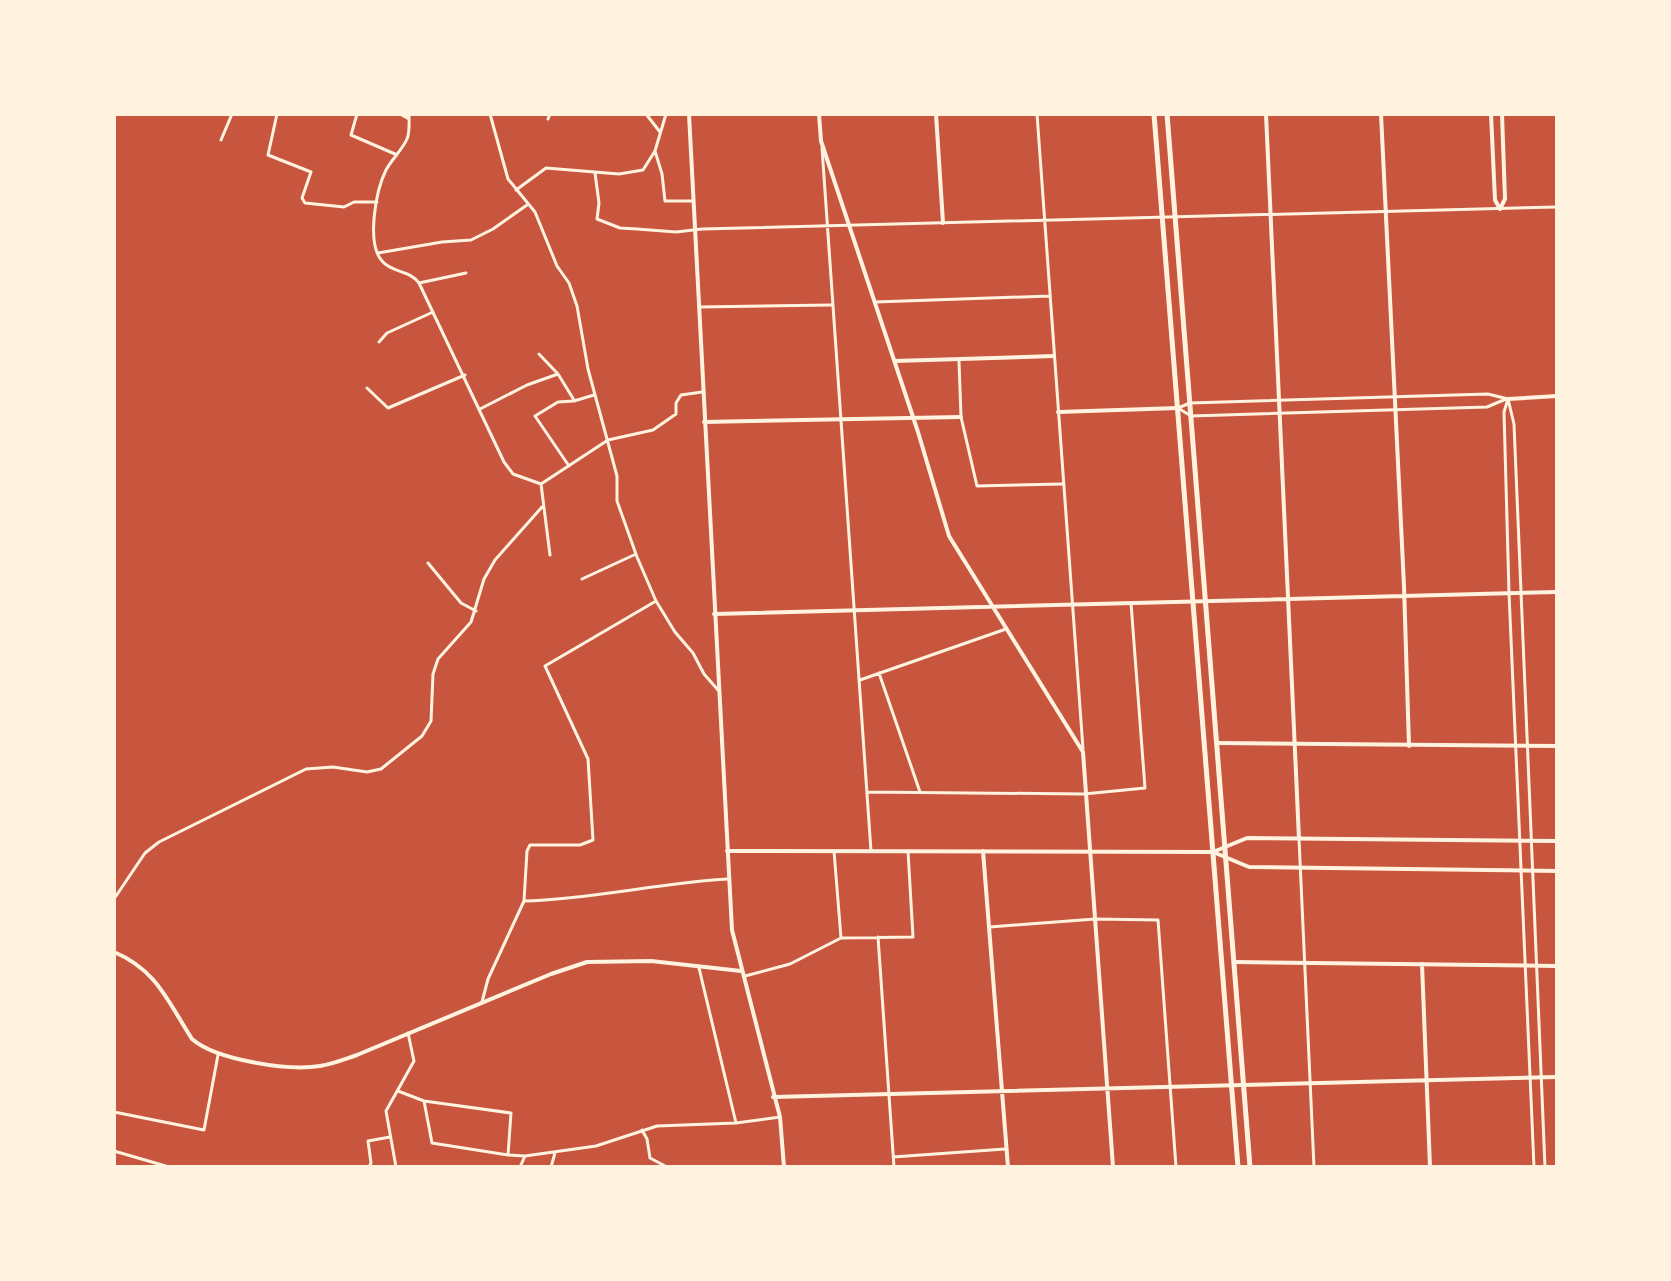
<svg xmlns="http://www.w3.org/2000/svg" width="1671" height="1281" font-family="Signika,sans-serif">
  <style>
    .lines { fill: none; stroke-linecap: round; stroke-linejoin: round }
    .minor { stroke: #fff3e0; stroke-width: 3 }
    .tertiary { stroke: #fff3e0; stroke-width: 4 }
    .secondary { stroke: #fff3e0; stroke-width: 5 }
  </style>
  <rect width="100%" height="100%" fill="#c8553d"/>
  <g class="lines">
    <!-- minor -->
    <path class="minor" d="M277,114L268,155L311,172L302,198L305,203L344,207L354,202H377
      M357,114L351,135L395,154
      M400,114L409,119
      M409,114C409,121 410,132 407,139C402,150 392,159 386,170C376,190 366,243 382,261C392,273 410,270 419,283L504,462L513,474L541,484
      M490,114L508,179L535,212L557,266L569,283L577,306L588,369L617,476V501L637,557L656,601L675,632L693,653L704,674L718,690
      M646,114L660,132
      M1037,114L1083,749
      M548,119L550,114
      M221,140L232,114
      M822,148L871,851
      M655,151L662,174L665,201H693
      M595,173L599,203L597,219L620,228L637,229L676,232L702,229L1557,207
      M516,190L546,168L619,174L643,170L655,151L666,114
      M378,253L442,242L471,240L493,229L527,205
      M419,283L466,273
      M875,302L1050,296
      M699,307L831,305
      M379,342L387,333L433,312
      M539,354L558,374
      M959,361L961,417L977,486L1062,484
      M367,388L388,408L465,375
      M1508,399L1514,424L1545,1167
      M1508,399L1504,412L1509,593L1534,1167
      M1178,408L1191,416L1487,407L1506,399
      M1178,408L1190,403L1488,394L1508,399
      M480,409L527,385L558,374L574,400
      M569,466L535,416L558,402L574,401L594,395
      M550,555L541,484L608,440L653,430L676,414V403L681,395L702,392
      M428,563L461,603L476,611
      M582,579L636,554
      M879,673L920,792
      M860,680L1006,629
      M867,792L1084,794L1145,788L1131,603
      M1299,839L1314,1167
      M834,851L841,938L913,937L908,851
      M114,899L145,853L159,842L306,769L333,767L367,772L381,769L422,736L431,721L433,674L438,659L471,622L484,579L495,560L542,507
      M524,901C593,899 659,883 728,879
      M990,927L1095,919L1158,920L1176,1167
      M878,937L894,1167
      M699,968L736,1123
      M745,976L790,964L841,938
      M482,1002L488,979L524,901L527,851L530,845H580L593,840L588,759L545,666L656,601
      M398,1091L424,1101L511,1113L508,1155
      M424,1101L432,1143L508,1155L525,1156L596,1146L657,1126L736,1123L780,1117
      M114,1112L204,1130L218,1055
      M642,1130L647,1139L650,1158L667,1167
      M114,1151L169,1167
      M893,1157L1005,1149
      M369,1167L371,1163L368,1141L390,1137
      M396,1167L386,1111L414,1061L408,1033
      M520,1167L525,1156
      M551,1167L555,1153"/>
    <!-- tertiary -->
    <path class="tertiary" d="M689,114L732,930L780,1117L784,1167
      M819,114L821,141L918,432L949,536L1083,752L1113,1167
      M936,114L943,223
      M1266,114L1299,839
      M1381,114L1404,586L1409,746
      M1491,114L1495,200L1500,209
      M1500,209L1505,199L1502,114
      M895,361L1054,356
      M1508,399L1557,396
      M1058,412L1178,408
      M704,422L961,417
      M714,614L1557,592
      M1217,743L1557,746
      M727,851L1213,852L1247,838L1557,841
      M983,851L1008,1167
      M1213,852L1249,867L1557,871
      M114,952C157,970 168,1002 192,1039C216,1060 288,1071 320,1066C333,1064 345,1059 357,1055L551,974L587,962L651,961L741,971
      M1234,962L1557,966
      M1422,964L1430,1167
      M773,1097L1557,1077"/>
    <!-- secondary -->
    <path class="secondary" d="M1154,114L1238,1167
      M1167,114L1250,1167"/>
  </g>
  <!-- border -->
  <rect width="1671" height="1281" fill="none" stroke="#fff3e0" stroke-width="232"/>
</svg>
